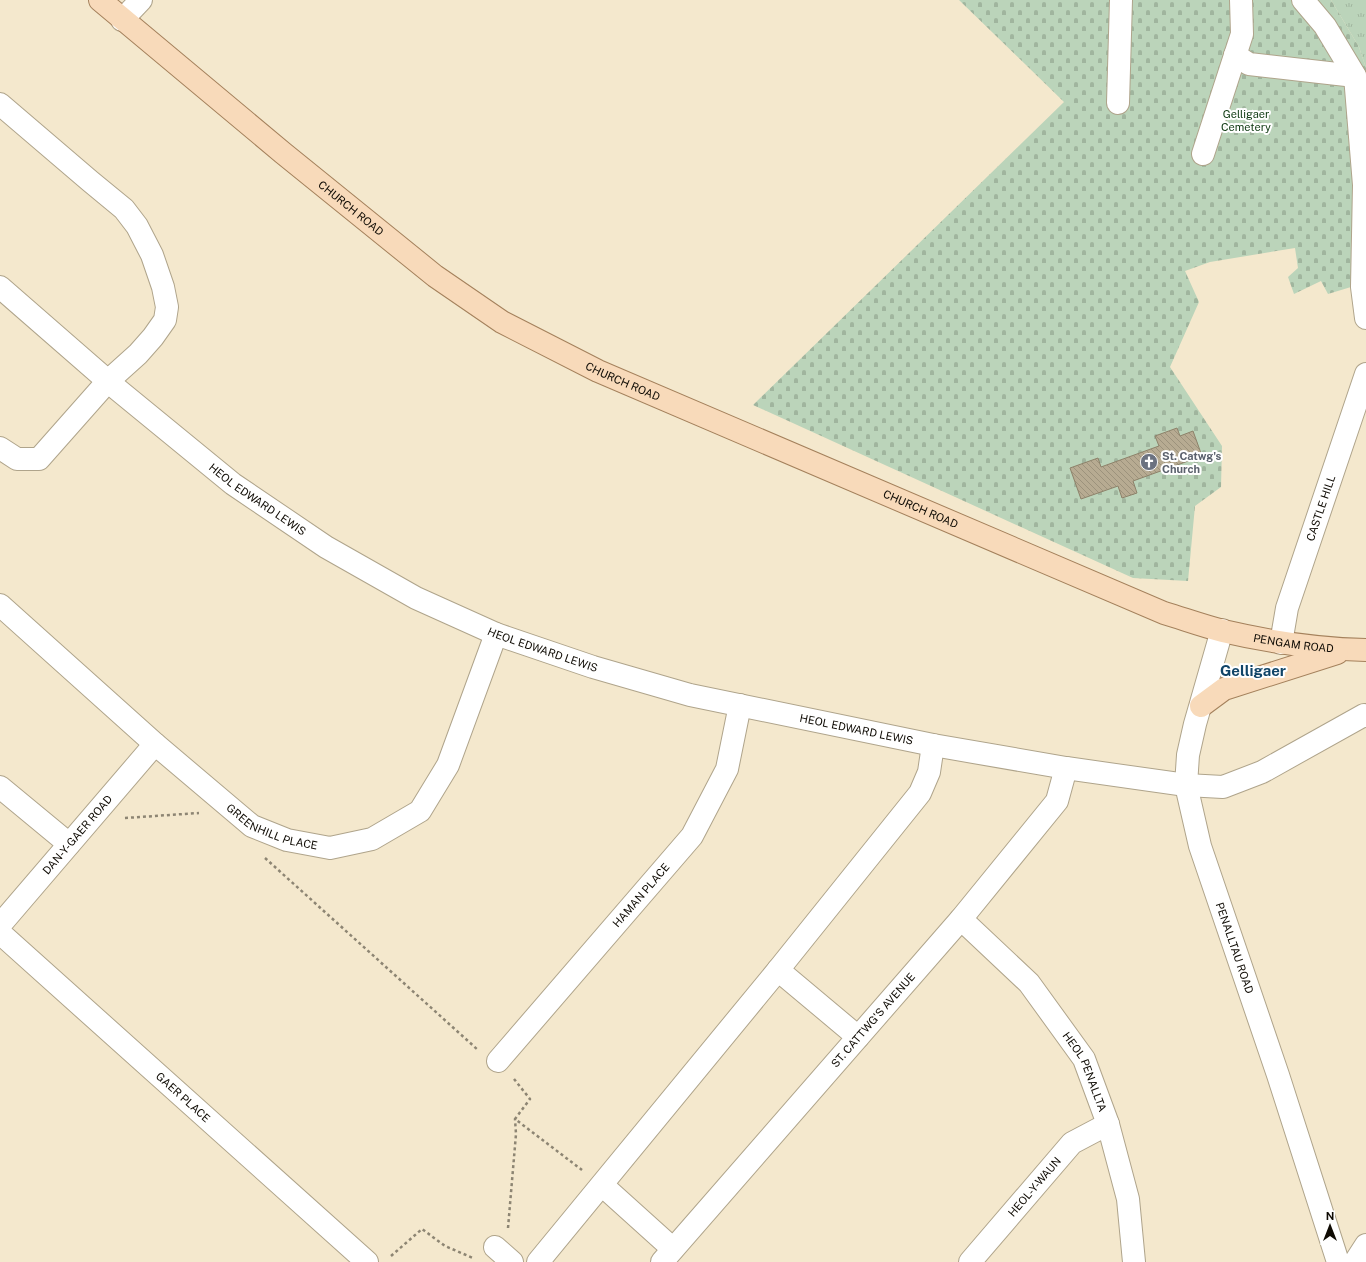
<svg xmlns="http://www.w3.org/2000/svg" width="1366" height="1262" font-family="'Public Sans',sans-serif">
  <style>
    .grass { fill: url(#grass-tufts) }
    .cemetery { fill: url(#cemetery-stones) }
    .building { fill: url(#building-back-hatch); stroke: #8d826a }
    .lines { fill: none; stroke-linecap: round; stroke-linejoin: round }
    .minor-casing { stroke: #afa48b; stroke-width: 24 }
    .major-casing { stroke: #a4815c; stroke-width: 24 }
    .path { stroke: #8d8573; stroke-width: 2.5; stroke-dasharray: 3 3; stroke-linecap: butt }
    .minor { stroke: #fff; stroke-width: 22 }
    .major { stroke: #f8daba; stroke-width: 22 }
    .labels { text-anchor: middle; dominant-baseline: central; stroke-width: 4; stroke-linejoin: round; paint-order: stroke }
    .park-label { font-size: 11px; fill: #0c380f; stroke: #fff }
    .street-label { font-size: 11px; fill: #0f0b04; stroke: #fff }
    .worship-label { font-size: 11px; font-weight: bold; fill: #5b616d; stroke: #fff; text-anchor: start }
    .district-label { font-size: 15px; font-weight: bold; fill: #104467; stroke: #fff }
  </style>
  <defs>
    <pattern id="grass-tufts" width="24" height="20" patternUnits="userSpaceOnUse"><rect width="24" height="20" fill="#bbd4ba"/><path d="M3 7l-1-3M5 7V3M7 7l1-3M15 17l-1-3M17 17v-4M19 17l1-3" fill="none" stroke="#a0b59e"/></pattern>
    <pattern id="cemetery-stones" width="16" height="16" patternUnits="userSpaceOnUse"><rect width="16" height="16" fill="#bbd4ba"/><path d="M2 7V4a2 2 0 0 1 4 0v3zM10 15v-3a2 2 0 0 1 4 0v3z" fill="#a0b59e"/></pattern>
    <pattern id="building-back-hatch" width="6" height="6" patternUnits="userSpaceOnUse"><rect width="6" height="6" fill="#b7ab92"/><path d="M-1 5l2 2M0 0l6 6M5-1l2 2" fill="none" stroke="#9c927c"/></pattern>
  </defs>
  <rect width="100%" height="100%" fill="#f4e8cd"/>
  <!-- grass -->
  <path class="grass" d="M1331,0H1366V68L1359,47Z"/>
  <!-- cemetery -->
  <path class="cemetery" d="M959,0H1331L1359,47L1366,68V287H1351L1328,294L1321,281L1294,294L1288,277L1298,268L1295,248L1210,262L1185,271L1199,302L1170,367L1222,446L1221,487L1195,506L1188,581L1133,578L753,405L1064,102Z"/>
  <!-- building -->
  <path class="building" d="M1177,428L1180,436L1193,431L1202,456L1133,481L1137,493L1122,498L1118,486L1081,499L1070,468L1098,458L1101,467L1159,446L1155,436Z"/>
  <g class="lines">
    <defs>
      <g id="minor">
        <path d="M1303,0L1325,26L1355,76L1364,185L1362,287L1366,318"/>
        <path d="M122,20L141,0"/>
        <path d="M1235,55L1249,64L1355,76"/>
        <path d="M1118,103L1121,0"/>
        <path d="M0,104L90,181L124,209L137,226L152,255L163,287L167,307L165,320L153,337L138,354L108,381L39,459H17L0,448"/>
        <path d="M1203,154L1242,34L1241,0"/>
        <path id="s1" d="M0,287L117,389L233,484L326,547L416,598L496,634L593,667L690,695L933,745L1066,768L1186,785L1223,787L1262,772L1364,715L1366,716"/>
        <path id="s2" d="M0,605L155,744L252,826L287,840L330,848L372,839L420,811L448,765L496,634"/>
        <path id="s3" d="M1222,630L1195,724L1188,755L1186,785L1200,846L1278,1075L1338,1262"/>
        <path id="s4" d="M1281,643L1287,608L1366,374"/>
        <path d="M0,787L69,844"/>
        <path id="s5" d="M961,919L1029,983L1084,1059L1108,1124L1128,1199L1134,1262"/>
        <path id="s6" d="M0,925L155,744"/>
        <path id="s7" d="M0,933L367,1262"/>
        <path d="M778,970L858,1037"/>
        <path id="s8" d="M498,1061L692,836L727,769L740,705"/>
        <path d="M602,1185L673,1249"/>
        <path d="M495,1247L512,1262"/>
        <path d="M538,1262L778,970L920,793L929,772L933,745"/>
        <path id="s9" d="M662,1262L961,919L1057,801L1066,768"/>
        <path id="s10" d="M970,1262L1072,1143L1108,1124"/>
        <path d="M1355,1262L1366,1245"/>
      </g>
      <g id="major">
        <path id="s11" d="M100,0L283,153L435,276L502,322L598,371L1164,613C1184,619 1203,626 1223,631C1270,642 1318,649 1366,650"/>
        <path d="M1201,706L1224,689L1337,653"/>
      </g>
    </defs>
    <!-- minor casing -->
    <use href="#minor" class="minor-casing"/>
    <!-- major casing -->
    <use href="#major" class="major-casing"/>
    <!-- path -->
    <path class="path" d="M125,818L199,813
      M265,858L478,1050
      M514,1079L530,1099L515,1119L582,1170
      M508,1228L516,1134L515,1119
      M391,1256L422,1229L445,1246L473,1258"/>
    <!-- minor -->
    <use href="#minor" class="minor"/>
    <!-- major -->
    <use href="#major" class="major"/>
  </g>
  <!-- icons -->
  <defs>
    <symbol id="church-disc" viewBox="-11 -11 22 22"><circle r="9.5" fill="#6b7280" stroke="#fff"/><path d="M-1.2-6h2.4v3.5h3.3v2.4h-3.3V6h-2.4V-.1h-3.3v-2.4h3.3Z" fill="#fff"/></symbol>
  </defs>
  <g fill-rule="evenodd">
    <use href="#church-disc" x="1139" y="452" width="20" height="20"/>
  </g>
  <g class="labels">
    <!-- park labels -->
    <g class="park-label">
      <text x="1246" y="114">Gelligaer<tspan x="1246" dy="13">Cemetery</tspan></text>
    </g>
    <!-- street labels -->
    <g class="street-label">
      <text stroke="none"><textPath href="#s11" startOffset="326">CHURCH ROAD</textPath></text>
      <text stroke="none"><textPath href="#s11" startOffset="650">CHURCH ROAD</textPath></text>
      <text stroke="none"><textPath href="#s1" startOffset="334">HEOL EDWARD LEWIS</textPath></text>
      <text stroke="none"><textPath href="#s4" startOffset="141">CASTLE HILL</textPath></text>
      <text stroke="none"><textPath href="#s11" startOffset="974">CHURCH ROAD</textPath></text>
      <text stroke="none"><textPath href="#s11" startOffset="1372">PENGAM ROAD</textPath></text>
      <text stroke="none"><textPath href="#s1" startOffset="658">HEOL EDWARD LEWIS</textPath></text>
      <text stroke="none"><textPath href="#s1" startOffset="982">HEOL EDWARD LEWIS</textPath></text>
      <text stroke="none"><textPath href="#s2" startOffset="354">GREENHILL PLACE</textPath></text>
      <text stroke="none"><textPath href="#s6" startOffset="119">DAN-Y-GAER ROAD</textPath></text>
      <text stroke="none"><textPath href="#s8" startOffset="219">HAMAN PLACE</textPath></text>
      <text stroke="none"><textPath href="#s3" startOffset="330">PENALLTAU ROAD</textPath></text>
      <text stroke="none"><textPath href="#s9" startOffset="321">ST. CATTWG'S AVENUE</textPath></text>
      <text stroke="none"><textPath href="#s5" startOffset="199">HEOL PENALLTA</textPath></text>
      <text stroke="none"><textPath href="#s7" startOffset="246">GAER PLACE</textPath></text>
      <text stroke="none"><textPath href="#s10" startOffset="99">HEOL-Y-WAUN</textPath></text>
    </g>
    <!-- worship labels -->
    <g class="worship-label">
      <text x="1162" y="456">St. Catwg's<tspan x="1162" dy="13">Church</tspan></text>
    </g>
    <!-- district labels -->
    <g class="district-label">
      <text x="1253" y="670">Gelligaer</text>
    </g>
  </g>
  <!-- north arrow -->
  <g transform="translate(1330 1226)" stroke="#ffffff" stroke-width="3" paint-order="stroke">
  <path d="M0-3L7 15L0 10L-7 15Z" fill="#0f0b04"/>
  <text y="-6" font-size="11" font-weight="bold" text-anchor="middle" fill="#0f0b04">N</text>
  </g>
</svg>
